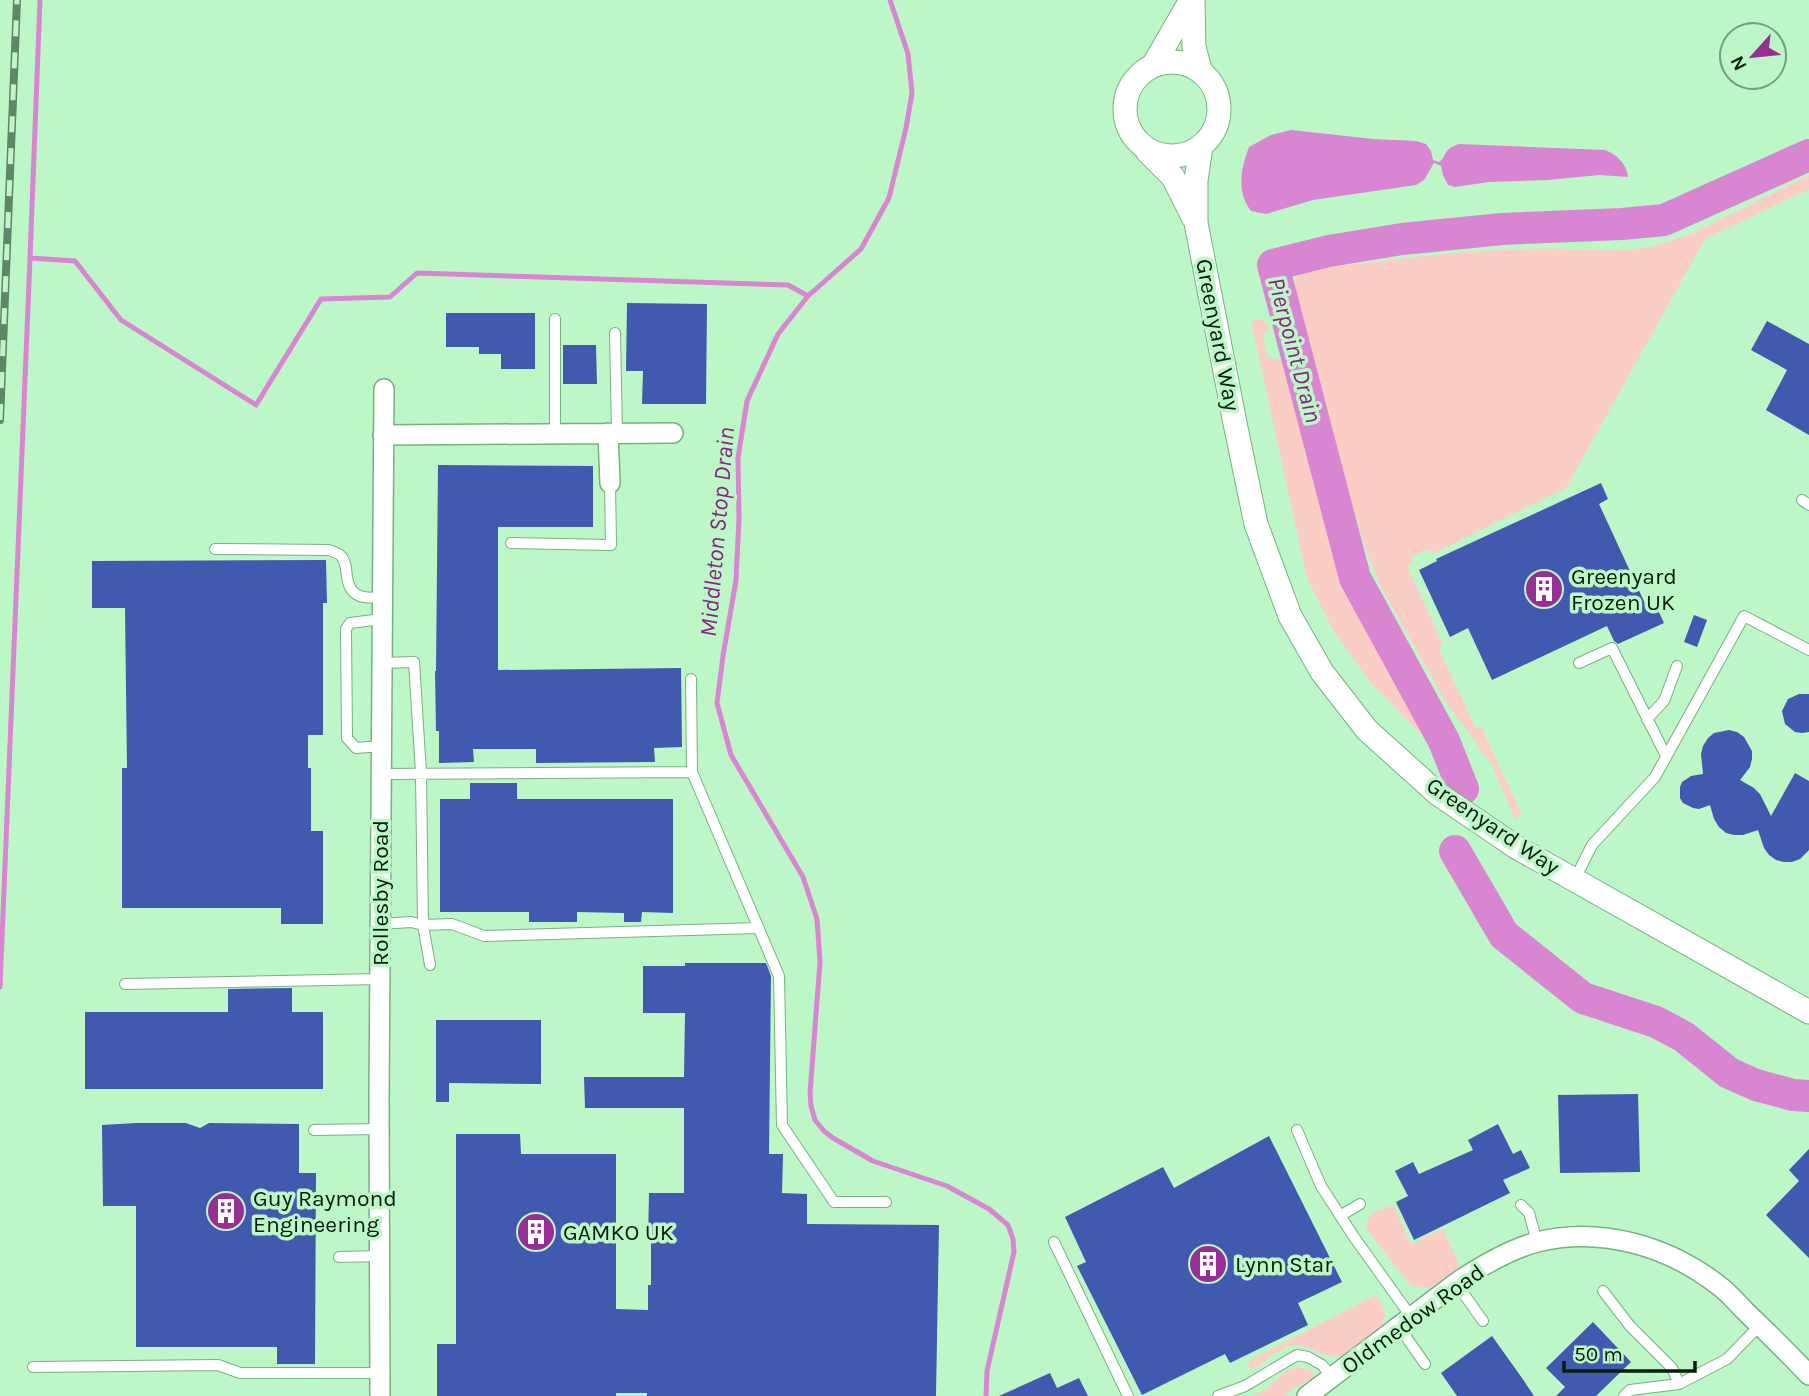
<svg xmlns="http://www.w3.org/2000/svg" width="1809" height="1396" font-family="Karla,sans-serif">
  <style>
    .green { fill: #facdc5 }
    .water { fill: #d886d2 }
    .lines { fill: none; stroke-linecap: round; stroke-linejoin: round }
    .stream { stroke: #d886d2; stroke-width: 5 }
    .river { stroke: #d886d2; stroke-width: 32 }
    .building { fill: #4159af }
    .service-casing { stroke: #78b082; stroke-width: 12 }
    .minor-casing { stroke: #78b082; stroke-width: 22 }
    .tertiary-casing { stroke: #78b082; stroke-width: 25 }
    .service { stroke: #fff; stroke-width: 10 }
    .minor { stroke: #fff; stroke-width: 19 }
    .tertiary { stroke: #fff; stroke-width: 23 }
    .rail-casing { stroke: #5f8767; stroke-width: 8 }
    .rail { stroke: #bdf7c7; stroke-width: 5; stroke-dasharray: 16; stroke-linecap: butt }
    .labels { text-anchor: middle; dominant-baseline: central; stroke-width: 7; stroke-linejoin: round; paint-order: stroke }
    .street-label { font-size: 23px; fill: #061c0b; stroke: #bdf7c7 }
    .poi-label { font-size: 23px; fill: #061c0b; stroke: #bdf7c7; text-anchor: start }
    .water-label { font-size: 24px; font-style: italic; fill: #862583; stroke: #bdf7c7 }
  </style>
  <rect width="100%" height="100%" fill="#bdf7c7"/>
  <!-- green -->
  <path class="green" d="M1809,175V189L1705,239L1566,488L1432,554L1429,549L1411,557L1413,563L1407,566L1443,644L1438,647L1476,729L1481,727L1522,815L1515,819L1492,765L1446,702L1380,585L1366,550L1301,329L1294,286L1296,277C1321,266 1348,265 1375,262C1426,255 1477,250 1529,249C1565,247 1600,253 1636,249C1655,247 1674,240 1692,233Z
    M1260,319L1267,323L1269,330L1262,334L1268,357L1284,361L1306,429L1322,505L1334,547L1358,610L1430,736L1426,739L1371,683L1333,630L1307,578L1251,321Z
    M1393,1205L1411,1244L1443,1229L1460,1267L1430,1288L1411,1286L1365,1227L1371,1214Z
    M1376,1295C1391,1317 1386,1323 1367,1337C1359,1343 1351,1349 1343,1355C1323,1363 1309,1340 1289,1346C1279,1350 1261,1364 1251,1370L1247,1362Z
    M1297,1367L1309,1369L1314,1373L1313,1377L1283,1396H1249L1264,1391L1286,1371Z"/>
  <!-- water -->
  <path class="water" d="M1291,130L1373,139L1416,141L1426,144L1431,151L1433,160L1439,162C1449,155 1441,150 1459,144L1605,150C1616,154 1627,164 1628,177L1599,175L1548,180L1489,182L1455,187L1448,185L1443,175L1441,166L1434,163L1424,180L1416,185L1313,200L1266,214L1251,211C1236,192 1241,168 1249,147L1271,135Z"/>
  <g class="lines">
    <!-- stream -->
    <path class="stream" d="M890,0L908,54L912,93L906,128L889,198L861,249L808,296L778,334L747,401L738,458L739,518L736,580L723,656L717,703L731,755L803,877L817,919L820,962L810,1093L811,1106L815,1120L824,1131L833,1138L873,1161L947,1186L989,1209L1008,1225L1013,1239L1014,1252L987,1371L986,1396
      M30,258L40,0
      M0,987L30,258L75,261L121,320L256,405L321,299L390,297L417,273L788,285L808,296"/>
    <!-- river -->
    <path class="river" d="M1463,789L1444,741L1355,578L1273,265L1329,251L1402,239L1502,229L1622,224L1664,220L1809,155
      M1455,851L1504,935L1583,998L1656,1022L1684,1037L1729,1073L1756,1085L1793,1095L1809,1096"/>
  </g>
  <!-- building -->
  <path class="building" d="M627,303L707,304L706,404H642L643,371H626Z
    M446,313H535V369H501V354H479V347H446Z
    M1767,321L1809,344V435L1766,410L1787,370L1751,350Z
    M563,345H596L597,384H563Z
    M438,465L593,466V527H498V670L681,668L682,747L654,748L655,762L536,763V749H473L474,762L439,763V731H436L435,671H436Z
    M1601,483L1608,499L1599,504L1649,612L1657,608L1664,623L1618,644L1614,641L1607,626L1492,680L1468,628L1450,637L1419,570L1437,561L1436,559Z
    M326,560L327,603H323V735H308V768H311V831H323V924H281V908H122V768H127L125,608H92V561Z
    M1694,615L1707,620L1697,647L1684,642Z
    M1799,694H1809V732L1802,733L1795,732L1785,724L1782,711L1788,699Z
    M1729,730L1737,732L1744,737L1752,751V759L1750,767L1740,780L1754,788L1760,794L1771,816L1795,773L1809,781V850L1800,859L1792,862H1784L1776,860L1769,855L1764,848L1758,830L1743,835H1734L1726,833L1719,827L1714,819L1710,805L1699,809L1693,808L1683,803L1680,798V787L1682,782L1691,776L1703,774L1701,754L1703,746L1708,738L1714,733Z
    M470,783H517V799H673V913L642,912L641,922H624V913L577,912V922H529V912H440V799H470Z
    M685,963H766L771,976L769,1154H783L782,1193L807,1194V1224L939,1225L936,1396H647V1393H616V1396H437V1344H456V1134H520L521,1154H616V1309L648,1310V1285H651V1240H648L649,1193H684V1108H585L584,1077H684L685,1013H643V966H685Z
    M292,988V1012H323V1089H85V1012H228V989Z
    M436,1020H541V1084L449,1083V1102H436Z
    M1638,1094L1640,1172L1560,1173L1558,1095Z
    M136,1123H186L200,1128L209,1123L299,1124V1173H316L315,1364H277V1347H136V1206H103L102,1125Z
    M1498,1124L1513,1154L1521,1150L1530,1168L1503,1180L1510,1193L1414,1240L1396,1202L1408,1196L1395,1171L1413,1162L1419,1174L1473,1150L1468,1140Z
    M1269,1136L1342,1282L1298,1303L1308,1325L1230,1363L1225,1354L1142,1395L1077,1266L1086,1262L1065,1217L1163,1167L1174,1188Z
    M1809,1149V1258L1766,1215L1799,1181L1789,1170Z
    M1593,1322L1631,1362L1596,1396H1556L1565,1387L1546,1368Z
    M1492,1336L1522,1378L1534,1396H1457L1441,1373Z
    M1050,1373L1057,1388L1079,1378L1088,1396H999Z"/>
  <g class="lines">
    <defs>
      <path id="service" d="M615,333L617,433
        M555,434V319
        M1802,500L1809,505
        M511,543L611,545L610,483
        M215,549L329,550C331,551 338,553 340,555C346,560 346,569 347,577C350,598 364,599 382,597
        M382,663L414,662L421,773L423,925L452,924L484,936L759,928
        M1579,663L1612,648L1666,756
        M691,679L692,772L779,976L782,1125L834,1202H886
        M1647,719L1664,701L1677,666
        M381,746L356,748L347,738L346,629L350,623L382,619
        M381,774L692,772
        M1575,879L1592,845L1655,777L1744,616L1809,650
        M380,924L411,922L423,925L430,965
        M125,984L380,979
        M314,1130L379,1129
        M1297,1130L1321,1186L1354,1237L1412,1318
        M1521,1205L1529,1213L1537,1242
        M1340,1216L1360,1204
        M1054,1242L1128,1396
        M339,1257L379,1256
        M1456,1283L1483,1321
        M1603,1291L1630,1326L1672,1368L1679,1384
        M1399,1327L1425,1364
        M33,1367L218,1365L240,1373H380
        M1218,1396L1245,1386L1297,1355L1308,1357L1322,1365L1332,1377
        M1624,1396L1630,1390L1679,1384L1727,1359L1760,1325"/>
      <path id="minor" d="M608,433L610,483
        M383,435L673,433
        M380,1396L379,1099L384,389
        M1307,1396L1456,1283C1481,1266 1508,1250 1537,1242C1600,1226 1668,1246 1718,1285C1728,1292 1736,1302 1745,1311C1767,1332 1788,1353 1809,1375"/>
      <path id="tertiary" d="M1193,0L1194,47L1200,70
        M1125 109a47 47 0 1 1 94 0a47 47 0 1 1-94 0Z
        M1154,64L1191,0
        M1201,147L1196,180V223L1236,428L1256,524L1290,616L1322,672L1367,730L1438,794L1516,847L1809,1012
        M1147,151L1173,177L1193,217"/>
    </defs>
    <!-- service casing -->
    <use href="#service" class="service-casing"/>
    <!-- minor casing -->
    <use href="#minor" class="minor-casing"/>
    <!-- tertiary casing -->
    <use href="#tertiary" class="tertiary-casing"/>
    <!-- service -->
    <use href="#service" class="service"/>
    <!-- minor -->
    <use href="#minor" class="minor"/>
    <!-- tertiary -->
    <use href="#tertiary" class="tertiary"/>
    <defs>
      <path id="rail" d="M0,420L17,0"/>
    </defs>
    <!-- rail casing -->
    <use href="#rail" class="rail-casing"/>
    <!-- rail -->
    <use href="#rail" class="rail"/>
  </g>
  <!-- icons -->
  <defs>
    <symbol id="building-disc" viewBox="-11 -11 22 22"><circle r="9.5" fill="#962f93" stroke="#bdf7c7"/><path d="M-4-6H4V6H1V3H-1V6H-4ZM-2.5-4.3h1.7v1.8h-1.7ZM.8-4.3h1.7v1.8H.8ZM-2.5-1h1.7V.8h-1.7ZM.8-1h1.7V.8H.8Z" fill="#fff"/></symbol>
  </defs>
  <g fill-rule="evenodd">
    <use href="#building-disc" x="1522" y="567" width="44" height="44"/>
    <use href="#building-disc" x="204" y="1189" width="44" height="44"/>
    <use href="#building-disc" x="514" y="1210" width="44" height="44"/>
    <use href="#building-disc" x="1186" y="1242" width="44" height="44"/>
  </g>
  <g class="labels">
    <!-- street labels -->
    <g class="street-label">
      <text transform="translate(1218 335) rotate(79)">Greenyard Way</text>
      <text transform="translate(1493 826) rotate(34)">Greenyard Way</text>
      <text transform="translate(380 893) rotate(-90)">Rollesby Road</text>
      <text transform="translate(1413 1319) rotate(-36)">Oldmedow Road</text>
    </g>
    <!-- poi labels -->
    <g class="poi-label">
      <text x="1571" y="576">Greenyard<tspan x="1571" dy="26">Frozen UK</tspan></text>
      <text x="253" y="1198">Guy Raymond<tspan x="253" dy="26">Engineering</tspan></text>
      <text x="563" y="1232">GAMKO UK</text>
      <text x="1235" y="1264">Lynn Star</text>
    </g>
    <!-- water labels -->
    <g class="water-label">
      <text transform="translate(1295 350) rotate(75)">Pierpoint Drain</text>
      <text transform="translate(717 532) rotate(-85)">Middleton Stop Drain</text>
    </g>
  </g>
  <!-- north arrow -->
  <g transform="translate(1753 56) rotate(243)"><circle r="33" fill="#bdf7c7" stroke="#749f7c" stroke-width="2"/>
  <path d="M0-5L12 26L0 18L-12 26Z" fill="#962f93"/>
  <text y="-10" font-size="19" font-weight="bold" text-anchor="middle" fill="#061c0b">N</text>
  </g>
  <!-- scale -->
  <path d="M1564 1361v10h131v-10" fill="none" stroke="#061c0b" stroke-width="3.5"/>
  <text x="1574" y="1361" font-size="21" fill="#061c0b" stroke="#bdf7c7" stroke-width="5" paint-order="stroke">50 m</text>
</svg>
